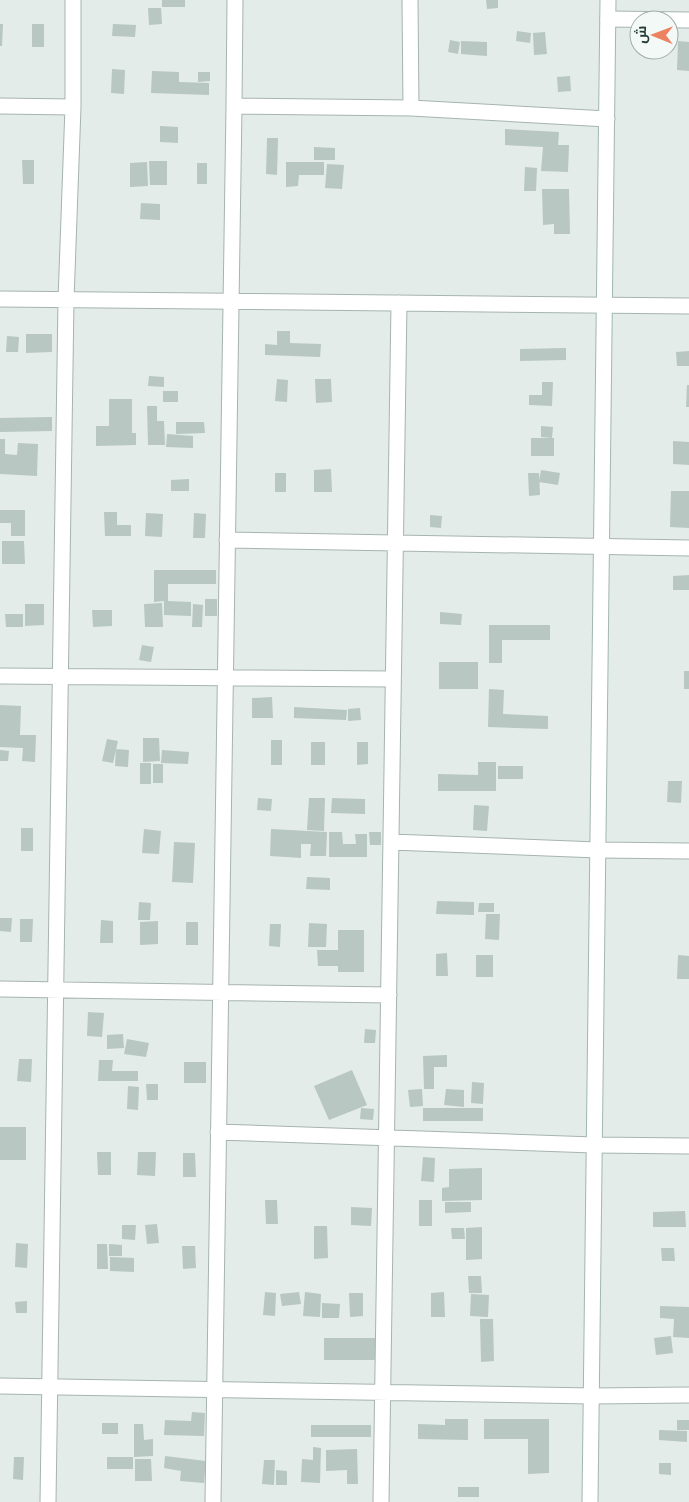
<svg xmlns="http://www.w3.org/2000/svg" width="689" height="1502" font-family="'Alegreya Sans',Cairo,sans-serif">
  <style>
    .building { fill: #b8c7c1 }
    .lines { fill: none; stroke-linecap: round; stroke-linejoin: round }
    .street-casing { stroke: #a6b4af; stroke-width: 17 }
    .secondary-casing { stroke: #a1b7af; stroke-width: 17 }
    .street { stroke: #fff; stroke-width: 15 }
    .secondary { stroke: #fff; stroke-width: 15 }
  </style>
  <rect width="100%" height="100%" fill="#e3ece8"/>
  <!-- building -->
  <path class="building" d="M162,0H185V7H162Z
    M486,0H498V8L487,9Z
    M148,8H161L162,24L149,25Z
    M0,24H3L2,46H0Z
    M32,24H44V47H32Z
    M113,24L136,25L135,37L112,36Z
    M517,31L531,33L530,43L516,41Z
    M545,32L547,54L534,55L533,33Z
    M450,40L460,42L458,54L448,52Z
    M461,41L487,42V56L461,54Z
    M678,41L689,42V71L677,70Z
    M112,69L125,70L124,94L111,93Z
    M152,71L179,72V82L209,83V95L151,93Z
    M198,72H210V81L198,82Z
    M570,76L571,91L558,92L557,77Z
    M160,126L178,127V143L160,142Z
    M505,129L559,132L558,145H569L568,172L541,171L543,147L505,145Z
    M267,138H278L277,175L266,174Z
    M314,147L335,148V160H314Z
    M22,160H34V184H23Z
    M149,161H167V185H150Z
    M147,162L148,186L130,187V163Z
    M286,162H324V175H299L298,186L286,187Z
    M197,163H207V184H197Z
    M327,164L344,165L342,189L325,188Z
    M525,167L537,168L536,191H524Z
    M542,189H569L570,234H554V224L543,225Z
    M141,203L160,204V220L140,219Z
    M277,331H290V343L321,344L320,357L265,355V344L277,345Z
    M26,334H52V352L26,353Z
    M7,336L19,337L18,352H6Z
    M566,348V360L520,361V349Z
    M689,351V366H677L676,352Z
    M149,376L164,377V387L148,386Z
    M277,379L288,380L287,402L275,401Z
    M315,379H331L332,402L316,403Z
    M542,382H553L552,406L529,405V395H542Z
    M687,385H689V407H686Z
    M163,391H178V402H163Z
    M109,399H132V433H136V445L96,446V426H109Z
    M147,406H157V421H164L165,445H148Z
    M52,417V431L0,432V418Z
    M176,422H204L205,433L176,434Z
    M541,426L553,427L552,438L541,437Z
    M167,434L193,436V448L166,447Z
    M531,438H554V456H531Z
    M0,439H5V454L17,455L18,443L38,444L37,476L0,474Z
    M673,441L689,442V465L673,464Z
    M331,469L332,492H314V470Z
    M541,470L560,473L558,485L539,482Z
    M275,473H286V492H275Z
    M528,473H539L540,495L529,496Z
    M189,479V491H171V480Z
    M671,491H689V528L670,527Z
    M0,510H25V536H11V523H0Z
    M104,512H117V525H131V536H105Z
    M146,513L163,514L162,537L145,536Z
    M194,513L206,514L205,538H193Z
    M430,515L442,516L441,528L430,527Z
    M2,541H24L25,564H2Z
    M154,570H216V584H168V601L191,602V616L164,615V601L154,602Z
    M689,575V590H673V576Z
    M205,599H217V616H205Z
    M162,603L163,627H145L144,604Z
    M25,604H44V625L25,626Z
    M193,604L203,605L202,627H192Z
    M92,610H112V626L93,627Z
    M440,612L462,614L461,625L440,624Z
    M5,614H23V627H6Z
    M489,625H550V640H502V663H489Z
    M142,645L154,647L151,662L139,660Z
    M439,662H478V689H439Z
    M684,671H689V689H684Z
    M489,689L504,690L503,714L548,716V729L488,727Z
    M272,697L273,718H252V698Z
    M0,705L21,706L20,735H36L35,762L22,761L23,748L0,747Z
    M294,707L347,710L346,720L294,718Z
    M360,708L361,720L348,721V709Z
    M143,738H159L160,761L143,762Z
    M107,739L118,741L113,763L102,761Z
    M271,740H282V765H271Z
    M311,742H325V765H311Z
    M357,742H368V764L357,765Z
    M116,749L129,750L128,767L115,766Z
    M0,750L9,751L8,761H0Z
    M162,750L189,752L188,764L161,763Z
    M478,762H496V791H438V774L478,775Z
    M140,763H151V784H140Z
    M153,764H163V783H153Z
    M498,766H523V779H498Z
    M668,781H682L681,803L667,802Z
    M258,798L272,799L271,811L257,810Z
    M309,798H325L324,831L307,830Z
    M332,798L365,799V814L331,813Z
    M474,805L489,806L487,831L473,830Z
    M21,828H33V851H21Z
    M144,829L161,831L159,854L142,853Z
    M271,829L327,832L326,856H310L311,844H301V858L270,856Z
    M329,832H342L343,844H356L355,834H367V857H329Z
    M369,832H381V845H370Z
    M174,842L195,843L193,883L172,882Z
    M307,877L330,878V890L306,889Z
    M437,901L474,902V915L436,914Z
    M139,902L151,903L150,920H138Z
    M479,903H494V912H478Z
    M486,914H500L499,940L485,939Z
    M0,918H12L11,932L0,931Z
    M20,919H33L32,942H20Z
    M101,920L113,921V943H100Z
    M158,921V944L140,945V922Z
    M186,922H198V945H186Z
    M309,923L327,924L326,947H308Z
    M270,924H281L280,947L269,946Z
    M338,930H364V972H338V966H318L317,950H338Z
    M447,953L448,976H436V954Z
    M476,955H493V977H476Z
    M678,955L689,956V979H677Z
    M88,1012L104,1013L102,1037L87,1036Z
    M365,1029L376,1030L375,1043H364Z
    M123,1034L124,1048L107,1049V1035Z
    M127,1039L149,1043L146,1057L124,1054Z
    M447,1055V1067H434V1089H424L423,1056Z
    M19,1059H32L31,1082L17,1081Z
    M99,1060H113L112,1071H138V1081H98Z
    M184,1062H206V1083H184Z
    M352,1070L367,1105L329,1120L314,1086Z
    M472,1082L484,1083L483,1104L471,1103Z
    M146,1084H158V1100H147Z
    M128,1086L139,1087L138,1110L127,1109Z
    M422,1089L423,1106L410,1107L408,1090Z
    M446,1089L464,1090V1107L444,1105Z
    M361,1108L374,1109L373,1120L360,1119Z
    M423,1108H483V1121H423Z
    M0,1127H26V1160H0Z
    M97,1152H111V1175H98Z
    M138,1152H156L155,1176L137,1175Z
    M183,1153H195L196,1177H183Z
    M423,1157L435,1158L434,1182L421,1181Z
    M482,1168V1200L442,1201V1188L449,1187V1169Z
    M265,1200H277L278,1224H266Z
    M419,1200H432V1226H419Z
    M445,1202H471V1212L445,1213Z
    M351,1207L372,1208L371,1226L351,1225Z
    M685,1211L686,1227H653V1212Z
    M157,1224L159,1243L147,1244L145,1225Z
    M122,1225H136L135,1240L122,1239Z
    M314,1226H327L328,1258L314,1259Z
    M482,1227V1259L466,1260V1228Z
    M451,1228H464L465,1239H452Z
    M16,1243L28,1244L27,1268L15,1267Z
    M97,1244H107L108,1269H97Z
    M109,1244L122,1245V1256H109Z
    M182,1246H195L196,1268L183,1269Z
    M661,1248H674L675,1261H662Z
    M110,1257L134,1258V1272L110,1271Z
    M468,1276H481L482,1293H469Z
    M265,1292L276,1293L275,1316L263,1315Z
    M299,1292L301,1304L282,1306L280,1294Z
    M305,1292L321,1294L320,1317L303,1316Z
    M444,1292L445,1317H431V1293Z
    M349,1293H363V1316L350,1317Z
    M471,1294L489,1295L488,1317L470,1316Z
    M27,1301V1313H16L15,1302Z
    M322,1303L340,1304L339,1318H322Z
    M660,1306L689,1307V1338L673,1337L674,1319L660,1318Z
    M480,1319H493L494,1361L481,1362Z
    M671,1336L673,1353L656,1355L654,1338Z
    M324,1338H377V1360H324Z
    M192,1412L205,1413L204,1436L164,1435L165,1420L191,1421Z
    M445,1419H468V1440L418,1439V1424L445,1425Z
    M484,1419H549V1473L528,1474V1439H484Z
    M677,1420H689V1430H677Z
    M102,1423H118V1434H102Z
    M134,1424H143L144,1440L153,1439V1456L134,1457Z
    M311,1425H371V1437H311Z
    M659,1430L687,1431V1442L659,1440Z
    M313,1447L321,1448L320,1483L301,1482L302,1459L313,1460Z
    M357,1449L358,1484H347V1470L326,1471V1450Z
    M165,1456L206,1461L204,1483L180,1481L181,1471L164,1468Z
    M14,1457H24L23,1480L13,1479Z
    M107,1457H133V1469H107Z
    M135,1459H151L152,1481H135Z
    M264,1460H275L274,1485L262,1484Z
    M659,1463H671V1475L659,1474Z
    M276,1470L287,1471V1485H276Z
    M458,1487H479V1497H458Z"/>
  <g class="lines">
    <defs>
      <path id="street" d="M410,0L411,108
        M608,19L689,20
        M0,106L73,107
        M234,106L411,108L607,119
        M0,299L689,306
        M227,540L689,548
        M0,676L393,679
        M391,842L598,850L689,851
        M0,989L389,995
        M218,1132L594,1145L689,1146
        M0,1386L592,1396L689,1395
        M48,1502L66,300L73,107V0
        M213,1502L234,106L235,0
        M381,1502L399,303"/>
      <path id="secondary" d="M590,1502L608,0"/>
    </defs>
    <!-- street casing -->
    <use href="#street" class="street-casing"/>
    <!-- secondary casing -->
    <use href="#secondary" class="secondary-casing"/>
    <!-- street -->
    <use href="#street" class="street"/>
    <!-- secondary -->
    <use href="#secondary" class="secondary"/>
  </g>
  <!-- north arrow -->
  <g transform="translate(654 35) rotate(271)"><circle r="24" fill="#f3f9f6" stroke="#a0ada9"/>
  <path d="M0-4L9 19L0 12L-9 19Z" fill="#ec8260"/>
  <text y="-8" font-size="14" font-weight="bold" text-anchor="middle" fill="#233c35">ش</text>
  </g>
</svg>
